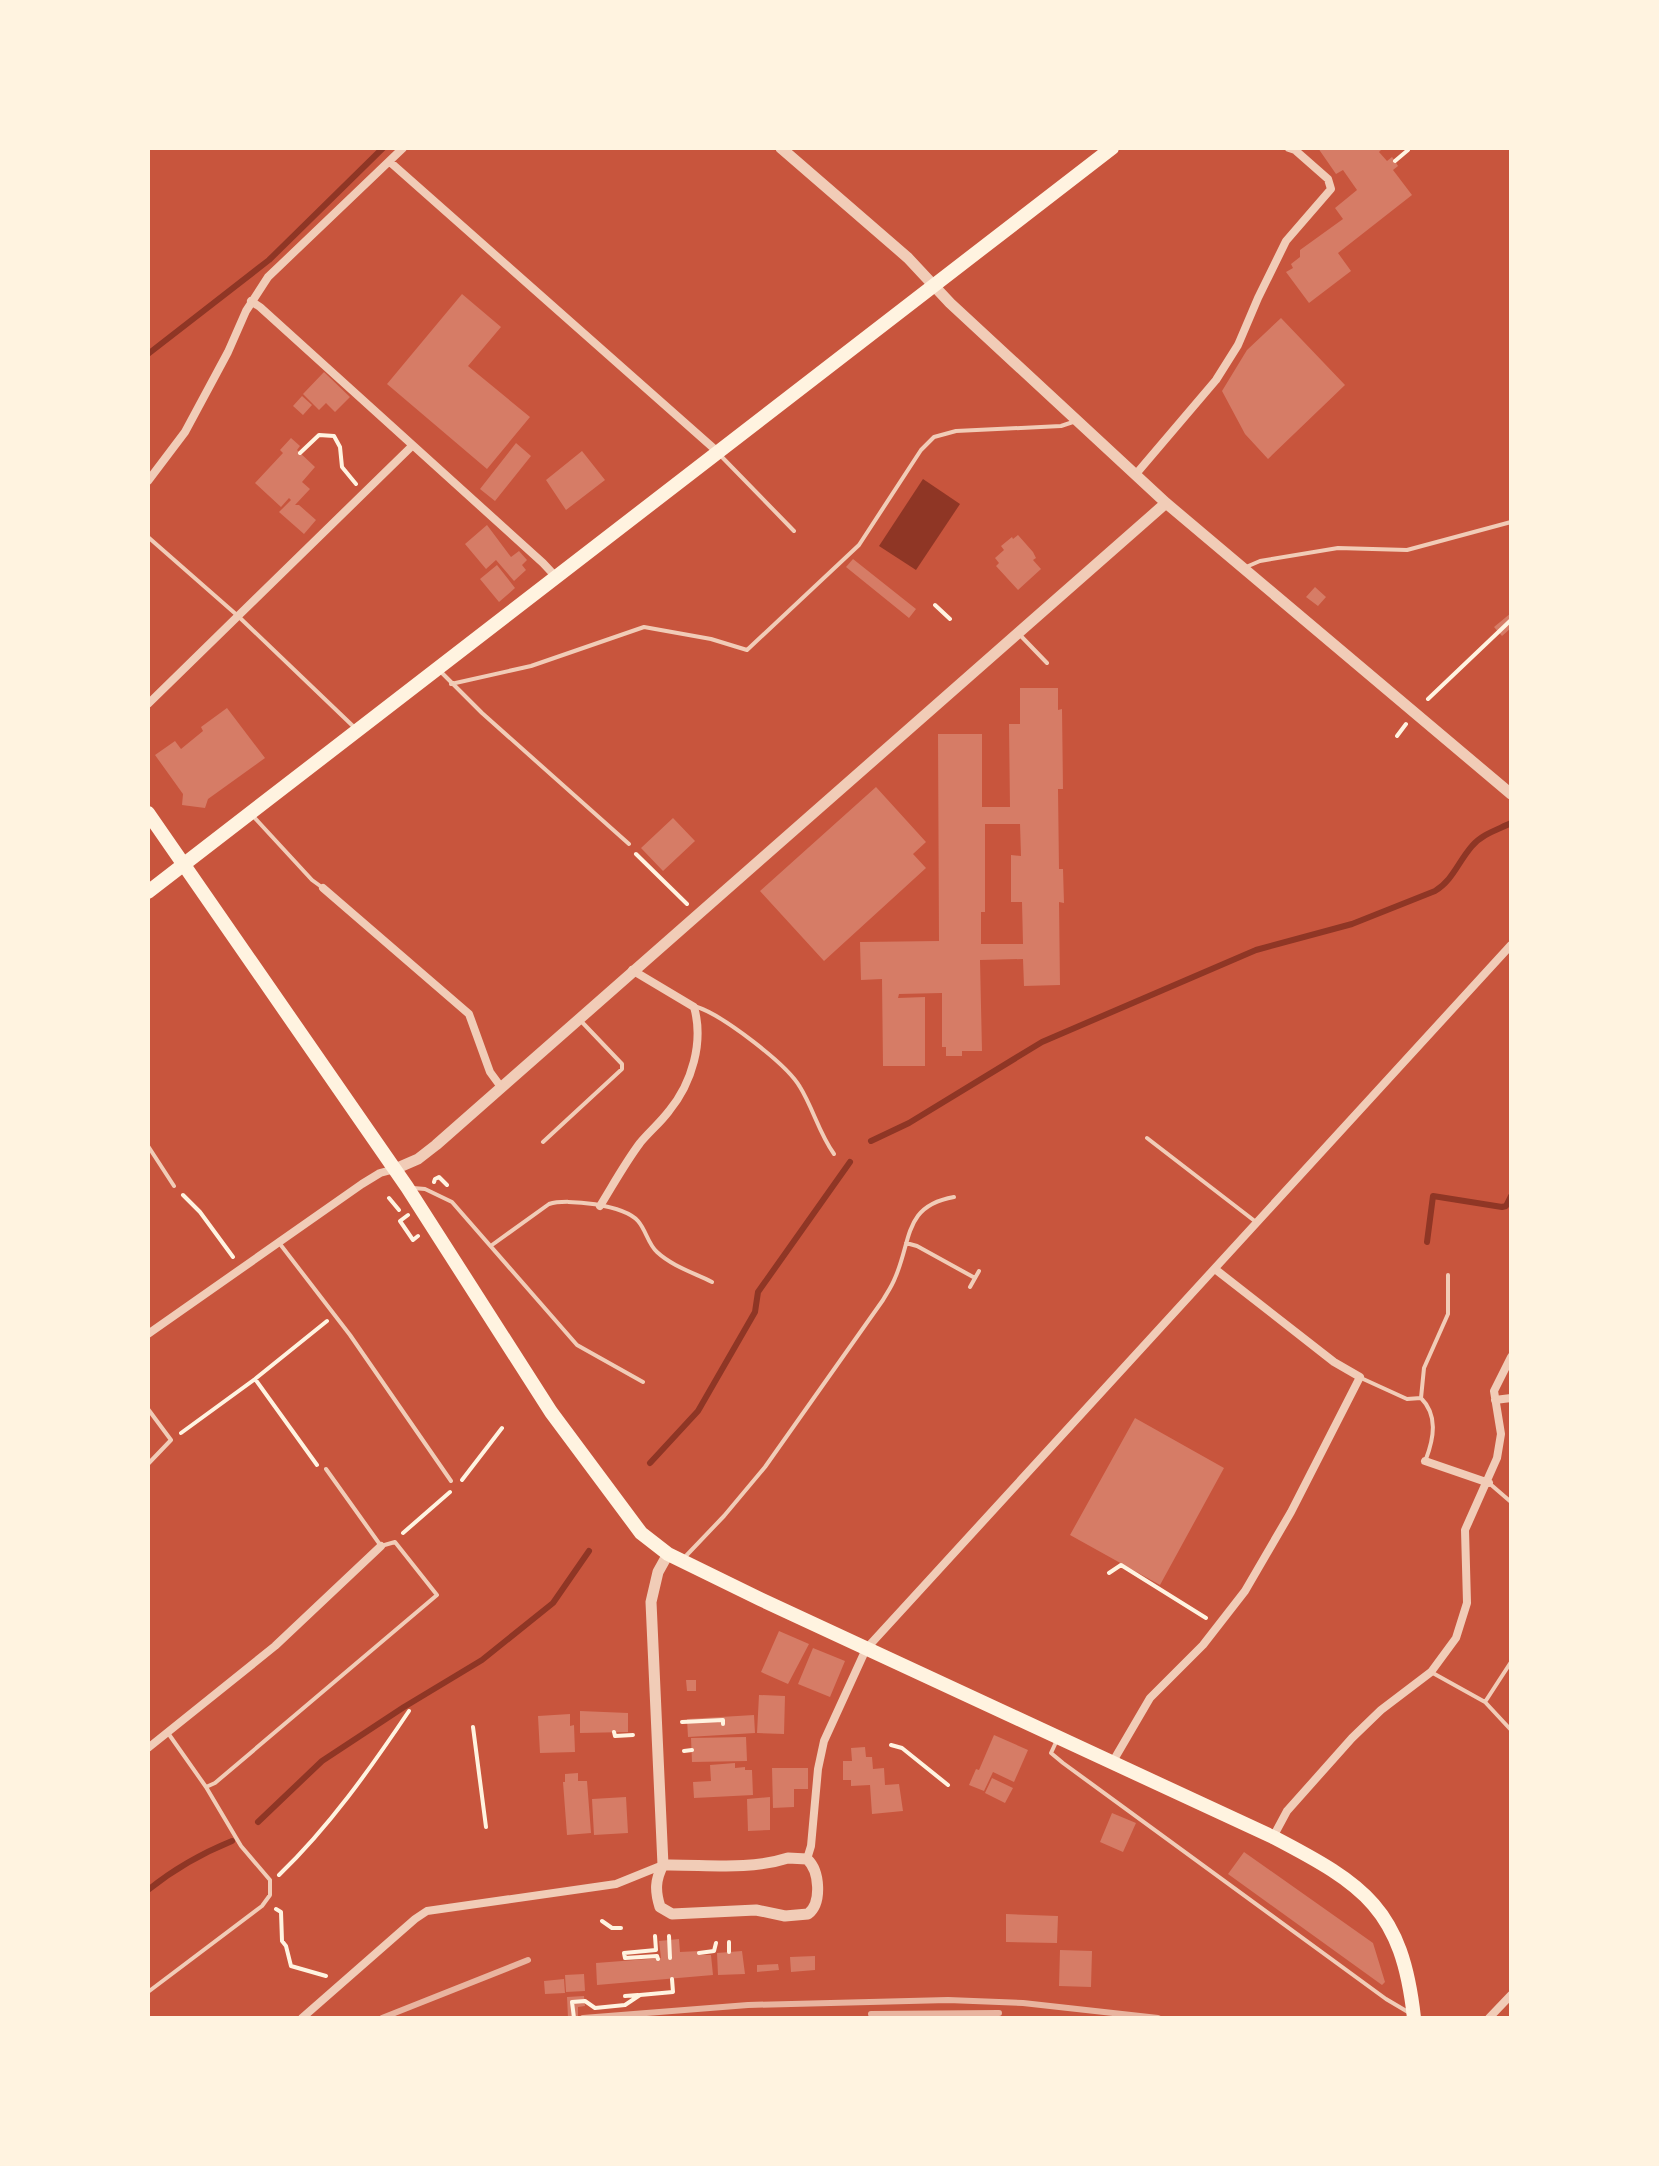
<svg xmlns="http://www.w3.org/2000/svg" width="1659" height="2166" font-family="'PT Sans Narrow',sans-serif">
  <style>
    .water { fill: #8f3625 }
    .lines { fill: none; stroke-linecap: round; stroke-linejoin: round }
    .stream { stroke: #8f3625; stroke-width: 6 }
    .building { fill: #d67c66; fill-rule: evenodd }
    .path { stroke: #fff3e0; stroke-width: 4 }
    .service { stroke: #f1ccb7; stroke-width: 4 }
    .minor { stroke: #f1ccb7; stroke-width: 8 }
    .tertiary { stroke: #f1ccb7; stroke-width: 11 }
    .primary { stroke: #fff3e0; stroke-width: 14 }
    .trunk { stroke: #fff3e0; stroke-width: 14 }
    .rail { stroke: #e9b49f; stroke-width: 6 }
  </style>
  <rect width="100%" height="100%" fill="#c8553d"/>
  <!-- water -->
  <path class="water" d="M923,479L960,504L916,570L879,546Z"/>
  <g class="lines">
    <!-- stream -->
    <path class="stream" d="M148,354L269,260L383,148
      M871,1141L909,1123L1042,1042L1256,950L1352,924L1435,891C1453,880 1458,862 1472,846C1482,834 1497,830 1511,823
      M1427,1242L1433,1196L1502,1207L1506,1206L1511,1196
      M650,1463L698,1411L755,1312L758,1292L850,1162
      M258,1822L322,1761L404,1707L482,1660L553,1603L589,1551
      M148,1890C174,1869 200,1854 232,1841"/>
  </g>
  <!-- building -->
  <path class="building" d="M1318,148H1383L1379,152L1387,161L1392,157L1395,161L1398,166L1393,170L1412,195L1338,253L1351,271L1309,303L1286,272L1293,268L1291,264L1300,257V250L1343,219L1335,208L1357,190L1343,170L1336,174Z
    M462,294L501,327L468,366L530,417L487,469L387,384Z
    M1281,318L1345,385L1268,459L1245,434L1222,391L1247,350Z
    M324,372L350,397L335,412L326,403L319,410L303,394Z
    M302,396L312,405L303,415L293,406Z
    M291,438L300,446L297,450L315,467L302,482L310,489L295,505H299L316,520L304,534L279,512L291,500L289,498L281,507L255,483L283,453L280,450Z
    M516,443L531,456L495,501L480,489Z
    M582,451L605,480L566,510L546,480Z
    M487,525L511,557L519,551L527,560L522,565L526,570L514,581L496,560L486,569L465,544Z
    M1018,535L1033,552L1036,558L1033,560L1041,569L1018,590L996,566L999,563L995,558L1004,550L1001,546L1012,537L1013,539Z
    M853,559L916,609L909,618L846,567Z
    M497,565L515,588L499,602L480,579Z
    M1315,587L1326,597L1318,606L1306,597Z
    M1511,613V628L1502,636L1494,627Z
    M1020,688H1058V710L1062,709L1063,789H1058L1059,869H1063L1064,903L1059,902L1060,985L1024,986L1023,959L980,960L982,1051H962V1056H946V1047H942V993L899,994L898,998L925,997V1066H883L882,979L861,980L860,942L939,941L938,734H982V807H1010L1009,724H1020ZM985,824H1020L1021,856L1011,855V902H1022L1023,944H981V912H985Z
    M227,708L265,758L208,799L205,808L182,805L183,794L155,755L175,741L181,749L203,731L201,727Z
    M876,787L926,842L913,854L926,868L824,961L760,891Z
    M673,818L695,841L663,871L641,848Z
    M1135,1418L1224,1468L1160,1585L1070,1535Z
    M779,1631L809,1644L788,1684L761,1672Z
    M813,1648L845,1661L830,1697L798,1684Z
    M686,1680H696V1691H687Z
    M759,1695L785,1696L784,1734L757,1733Z
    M580,1711L628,1713V1732L580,1733Z
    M570,1714V1726L574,1725L575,1752L540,1753L538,1716Z
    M754,1715L755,1733L688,1737L687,1719Z
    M994,1735L1028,1750L1014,1782L993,1772L984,1791L969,1785L976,1769L979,1770Z
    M746,1737L747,1761L692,1762L691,1738Z
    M865,1747L866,1757H872L873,1769L884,1768L885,1785L899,1784L903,1811L872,1814L870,1785L851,1786V1780H843V1761H852L851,1748Z
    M735,1763V1768L745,1767V1770H752L753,1795L694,1798L693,1782L711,1781L710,1765Z
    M772,1768H808V1789H794V1807L773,1808Z
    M578,1773V1781H587L591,1833L567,1835L563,1782H565V1774Z
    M992,1778L1013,1788L1005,1803L985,1793Z
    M626,1797L628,1833L594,1835L592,1799Z
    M770,1797V1830L748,1831L747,1799Z
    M1112,1813L1136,1823L1123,1852L1100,1842Z
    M1244,1852L1373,1943L1385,1982L1382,1985L1228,1874Z
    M1006,1914L1058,1916L1057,1943L1006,1942Z
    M679,1939L680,1952L699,1951V1955H711L713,1975L597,1985L596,1963L661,1958L659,1941Z
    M1060,1950L1092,1951L1091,1987L1059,1986Z
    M742,1951L745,1974L718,1975L717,1953Z
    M815,1956V1970L791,1972L790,1957Z
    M778,1964L779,1970L757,1972V1965Z
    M584,1974L585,1991L566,1992L565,1975Z
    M564,1979L565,1993L545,1994L544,1981Z
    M584,1996L585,2006L578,2007V2018H568L567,1997Z"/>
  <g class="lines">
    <!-- path -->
    <path class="path" d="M1395,161L1408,150
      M300,453L319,435L334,436L340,447L342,467L356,484
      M935,605L950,619
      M1428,699L1511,620
      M1397,736L1406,724
      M636,854L687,904
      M434,1182L435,1179L439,1177L447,1185
      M183,1195L200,1212L233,1257
      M389,1198L399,1210
      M408,1215L400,1221L413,1240L418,1236
      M255,1379L317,1465
      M181,1433L255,1379L327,1321
      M462,1480L502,1428
      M403,1533L450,1492
      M1109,1573L1121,1565L1206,1618
      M682,1722L723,1720V1724
      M473,1727L486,1827
      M614,1732L615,1736L633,1735
      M891,1745L902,1748L948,1785
      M684,1751L692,1750
      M279,1875C329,1827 370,1769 409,1711
      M276,1909L281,1912L282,1941L286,1946L291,1966L326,1976
      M602,1921L612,1928H621
      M655,1936L656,1950L624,1953L625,1958L657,1956L658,1959
      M669,1936L670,1958
      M729,1942V1952
      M699,1953L714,1951L716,1943
      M625,1996L638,1995
      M574,2018L572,2002L585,2001L595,2008L625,2005L640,1995L673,1992L672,1979"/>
    <!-- service -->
    <path class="service" d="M720,455L794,531
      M148,537L238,616L355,728
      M1246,567L1260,561L1338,548L1407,550L1511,522
      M1019,634L1047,663
      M440,671L482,713L629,844
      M451,684L531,666L644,627L711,639L747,650L859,545L921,450L934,437L956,431L1061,426L1076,421
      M252,815L312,880L323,888
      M697,1007C722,1015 787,1064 800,1087C813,1108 819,1133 834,1154
      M1147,1138L1256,1222
      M543,1142L622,1069V1064L580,1020
      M148,1146L174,1186
      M413,1188L425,1189L452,1202L577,1345L643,1382
      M906,1243L917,1246L975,1278
      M280,1244L350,1335L451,1481
      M492,1245L549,1204C567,1198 624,1205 638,1221C646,1230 648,1244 657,1252C672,1266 694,1273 712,1282
      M970,1287L979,1271
      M1361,1378L1407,1399L1421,1398C1438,1415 1434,1438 1426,1459
      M1421,1398L1424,1368L1448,1314V1275
      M148,1409L171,1440L148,1464
      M1489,1483L1511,1502
      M683,1559L724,1516L765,1467L883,1300C887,1293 892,1286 895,1278C912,1240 903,1206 954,1197
      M1431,1672L1485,1702L1511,1730
      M1485,1702L1511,1662
      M1057,1740L1051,1753L1063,1763L1386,1999L1408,2012
      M206,1787L215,1783L437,1595L395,1542L381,1546L326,1469
      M148,1992L262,1906L270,1895V1880L241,1846L206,1787L168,1733"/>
    <!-- minor -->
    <path class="minor" d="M390,162L719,453
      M251,301L260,307L543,563L557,578
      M1136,474L1216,380L1238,345L1258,298L1286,241L1331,189L1328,179L1295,150L1289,148
      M148,481L185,432L228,352L246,311L268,277L403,148
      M148,704L412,446
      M323,888L469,1014L490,1072L501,1087
      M600,1206C613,1185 625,1163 640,1143C649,1132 660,1123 669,1111C692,1083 704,1042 694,1007L632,970
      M148,1334L362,1184L380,1173L395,1169
      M1495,1400L1511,1398
      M1425,1461L1489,1483
      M148,1748L275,1646L381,1546
      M1112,1763L1150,1698L1203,1645L1245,1591L1291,1512L1360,1377L1334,1362L1215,1269
      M1273,1837L1287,1811L1352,1738L1381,1710L1431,1672L1456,1638L1467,1603L1465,1530L1497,1458L1501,1434L1494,1391L1511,1357
      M807,1859L811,1846L818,1769L824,1741L866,1649L1511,945
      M302,2018L415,1919L427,1911L616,1884L663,1865
      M1489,2018L1511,1995"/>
    <!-- tertiary -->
    <path class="tertiary" d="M781,148L908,258L950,303L1166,503L1511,794
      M395,1169L418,1159L436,1145L1166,503
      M788,1858L807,1859C820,1871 822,1903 808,1914L785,1916L756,1910L672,1914L660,1907C655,1891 655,1880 663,1865C704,1864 747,1871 788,1858Z
      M663,1865L651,1602L658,1572L668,1554"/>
    <!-- primary -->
    <path class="primary" d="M148,813L407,1187L551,1412L641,1533L668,1554L760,1599L1273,1837C1365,1885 1402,1909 1414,2018"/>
    <!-- trunk -->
    <path class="trunk" d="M148,892L1112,148"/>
    <!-- rail -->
    <path class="rail" d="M871,2014L999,2013
      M382,2018L528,1960
      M583,2018L748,2005L948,2000L1023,2003L1158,2018"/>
  </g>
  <!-- border -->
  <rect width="1659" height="2166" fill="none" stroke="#fff3e0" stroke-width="300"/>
</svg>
